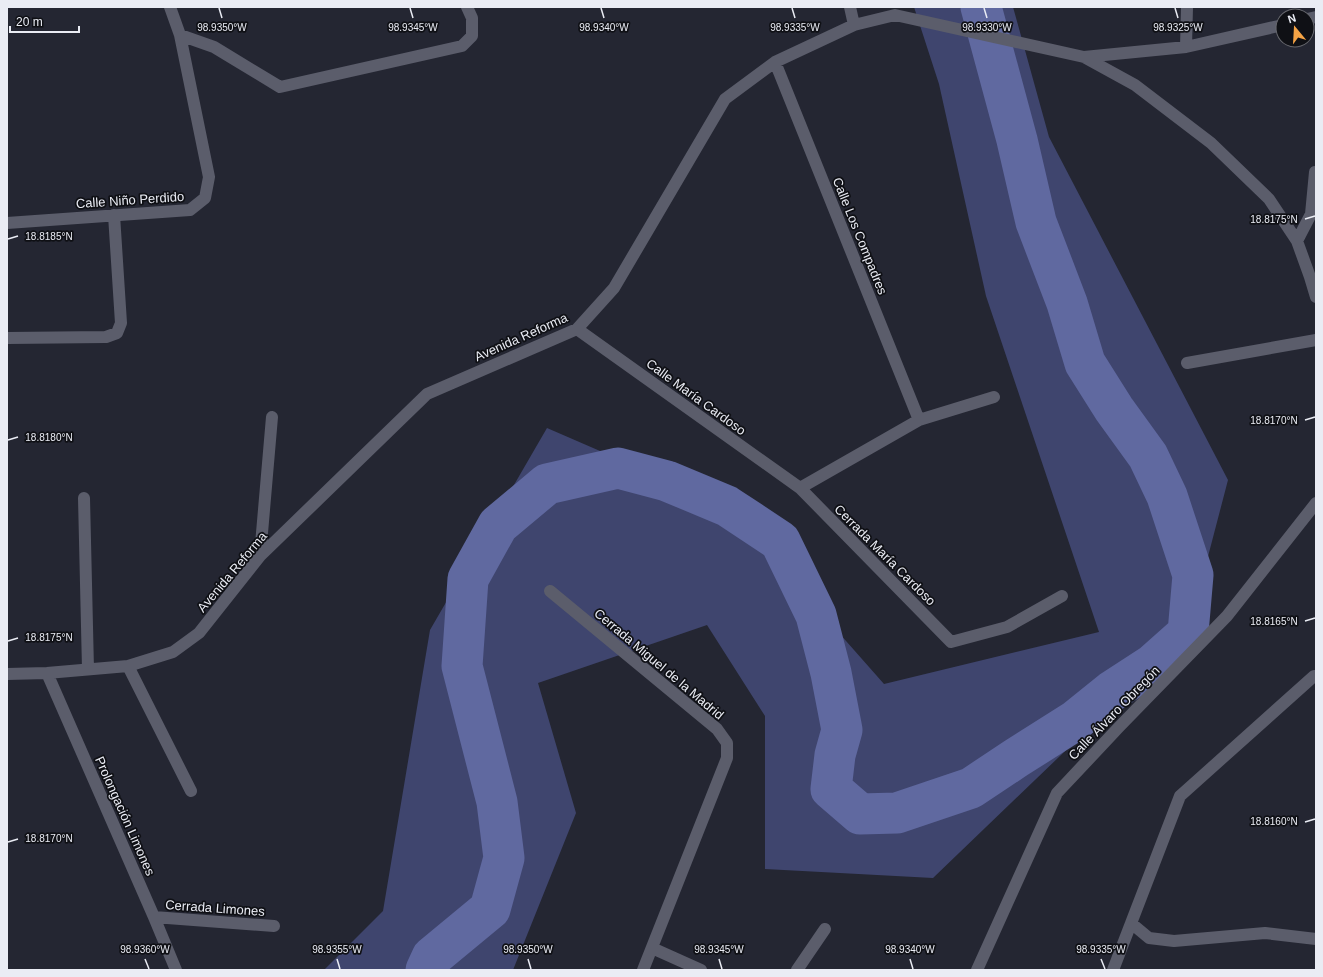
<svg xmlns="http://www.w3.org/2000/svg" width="1323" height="977" font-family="Helvetica,sans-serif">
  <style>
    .green { fill: #3f456e }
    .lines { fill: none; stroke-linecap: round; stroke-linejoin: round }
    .river { stroke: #6069a0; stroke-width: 41 }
    .minor { stroke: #5b5d6b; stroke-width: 12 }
    .ticks { fill: none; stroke: #eaecf4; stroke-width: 1.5 }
    .labels { text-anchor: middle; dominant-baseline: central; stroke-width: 3.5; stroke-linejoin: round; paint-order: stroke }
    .street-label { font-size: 13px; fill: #eaecf4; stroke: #0f1015 }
    .ticks-label { font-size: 10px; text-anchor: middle; fill: #eaecf4; stroke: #0f1015; stroke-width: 3.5; stroke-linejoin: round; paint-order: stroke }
  </style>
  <rect width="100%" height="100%" fill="#242632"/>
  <!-- green -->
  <path class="green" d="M914,7H1013L1049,137L1228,480L1188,633L933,878L765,869V716L707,625L538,683L576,813L513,970H324L383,911L430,630L547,428L727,506L884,684L1099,632L986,296L939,84Z"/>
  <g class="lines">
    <!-- river -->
    <path class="river" d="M426,970L432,957L490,909L504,858L497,802L462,666L468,579L498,525L547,484L618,468L667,481L727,506L780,541L816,615L831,673L842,730L835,755L831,789L860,814L897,813L971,788L1016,758L1076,720L1112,691L1152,665L1188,633L1193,575L1167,496L1148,456L1114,409L1085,363L1067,303L1036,222L1017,140L981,7"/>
    <!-- minor -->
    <path class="minor" d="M850,7L854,25
      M1307,19L1316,17
      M180,35L214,47L280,87L462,46L472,36V18L467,7
      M1186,47L1187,7
      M1084,57L1186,47L1283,25
      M775,62L919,420
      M7,223L190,210L205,198L209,177L180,35L170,7
      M1297,241L1311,214L1315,172
      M577,329L800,488L951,642L1007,627L1062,596
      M7,338L106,337L117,333L121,323L114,215
      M1187,363L1316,340
      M800,488L919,420L994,397
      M84,498L88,669
      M260,556L272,417
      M550,591L717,729L727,743V758L643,970
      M128,666L191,791
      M47,673L154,917L176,970
      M7,674L47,673L128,666L173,652L199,633L260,556L427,394L577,329L614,288L725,99L775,62L854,25L895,15L1084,57L1135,85L1211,143L1269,199L1297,241L1310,277L1316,297
      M154,917L274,926
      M1131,923L1149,938L1174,941L1265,933L1316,939
      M652,948L701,970
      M797,970L825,929
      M977,970L1057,793L1119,727L1227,616L1316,503
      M1113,970L1180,796L1314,676H1316"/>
  </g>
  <!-- ticks -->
  <path class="ticks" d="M219,8L222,18M410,8L413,18M601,8L604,18M792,8L795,18M984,8L987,18M1175,8L1178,18M1305,219L1315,216M8,239L18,236M1305,420L1315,417M8,440L18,437M1305,621L1315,618M8,641L18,638M1305,822L1315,819M8,842L18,839M145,959L149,969M337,959L340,969M528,959L531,969M719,959L722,969M910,959L913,969M1101,959L1105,969"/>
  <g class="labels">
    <!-- street labels -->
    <g class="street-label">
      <text transform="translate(130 200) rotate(-4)">Calle Niño Perdido</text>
      <text transform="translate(860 236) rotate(68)">Calle Los Compadres</text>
      <text transform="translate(521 337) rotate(-24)">Avenida Reforma</text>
      <text transform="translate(696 397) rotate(36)">Calle María Cardoso</text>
      <text transform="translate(885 555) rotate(45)">Cerrada María Cardoso</text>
      <text transform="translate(232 572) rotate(-50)">Avenida Reforma</text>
      <text transform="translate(659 664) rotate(40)">Cerrada Miguel de la Madrid</text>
      <text transform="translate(1114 713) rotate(-46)">Calle Álvaro Obregón</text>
      <text transform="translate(125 816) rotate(66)">Prolongación Limones</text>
      <text transform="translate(215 908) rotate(4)">Cerrada Limones</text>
    </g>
  </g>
  <g class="ticks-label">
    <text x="222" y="31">98.9350°W</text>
    <text x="413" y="31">98.9345°W</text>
    <text x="604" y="31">98.9340°W</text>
    <text x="795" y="31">98.9335°W</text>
    <text x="987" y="31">98.9330°W</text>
    <text x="1178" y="31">98.9325°W</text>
    <text x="1274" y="223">18.8175°N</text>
    <text x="49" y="240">18.8185°N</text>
    <text x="1274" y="424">18.8170°N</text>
    <text x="49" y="441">18.8180°N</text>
    <text x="1274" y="625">18.8165°N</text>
    <text x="49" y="641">18.8175°N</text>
    <text x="1274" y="825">18.8160°N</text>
    <text x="49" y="842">18.8170°N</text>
    <text x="145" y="953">98.9360°W</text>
    <text x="337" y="953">98.9355°W</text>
    <text x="528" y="953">98.9350°W</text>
    <text x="719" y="953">98.9345°W</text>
    <text x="910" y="953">98.9340°W</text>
    <text x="1101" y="953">98.9335°W</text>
  </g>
  <!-- border -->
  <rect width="1323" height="977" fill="none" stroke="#eaecf4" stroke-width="16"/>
  <!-- north arrow -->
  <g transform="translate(1295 28) rotate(342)"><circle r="19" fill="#0f1015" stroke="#67686e"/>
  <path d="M0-3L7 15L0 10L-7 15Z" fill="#f5a345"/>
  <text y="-6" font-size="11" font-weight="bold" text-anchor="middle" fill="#eaecf4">N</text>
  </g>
  <!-- scale -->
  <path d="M10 26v6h69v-6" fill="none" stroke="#eaecf4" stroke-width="2"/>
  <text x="16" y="26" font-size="12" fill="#eaecf4" stroke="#0f1015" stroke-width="3" paint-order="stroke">20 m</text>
</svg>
